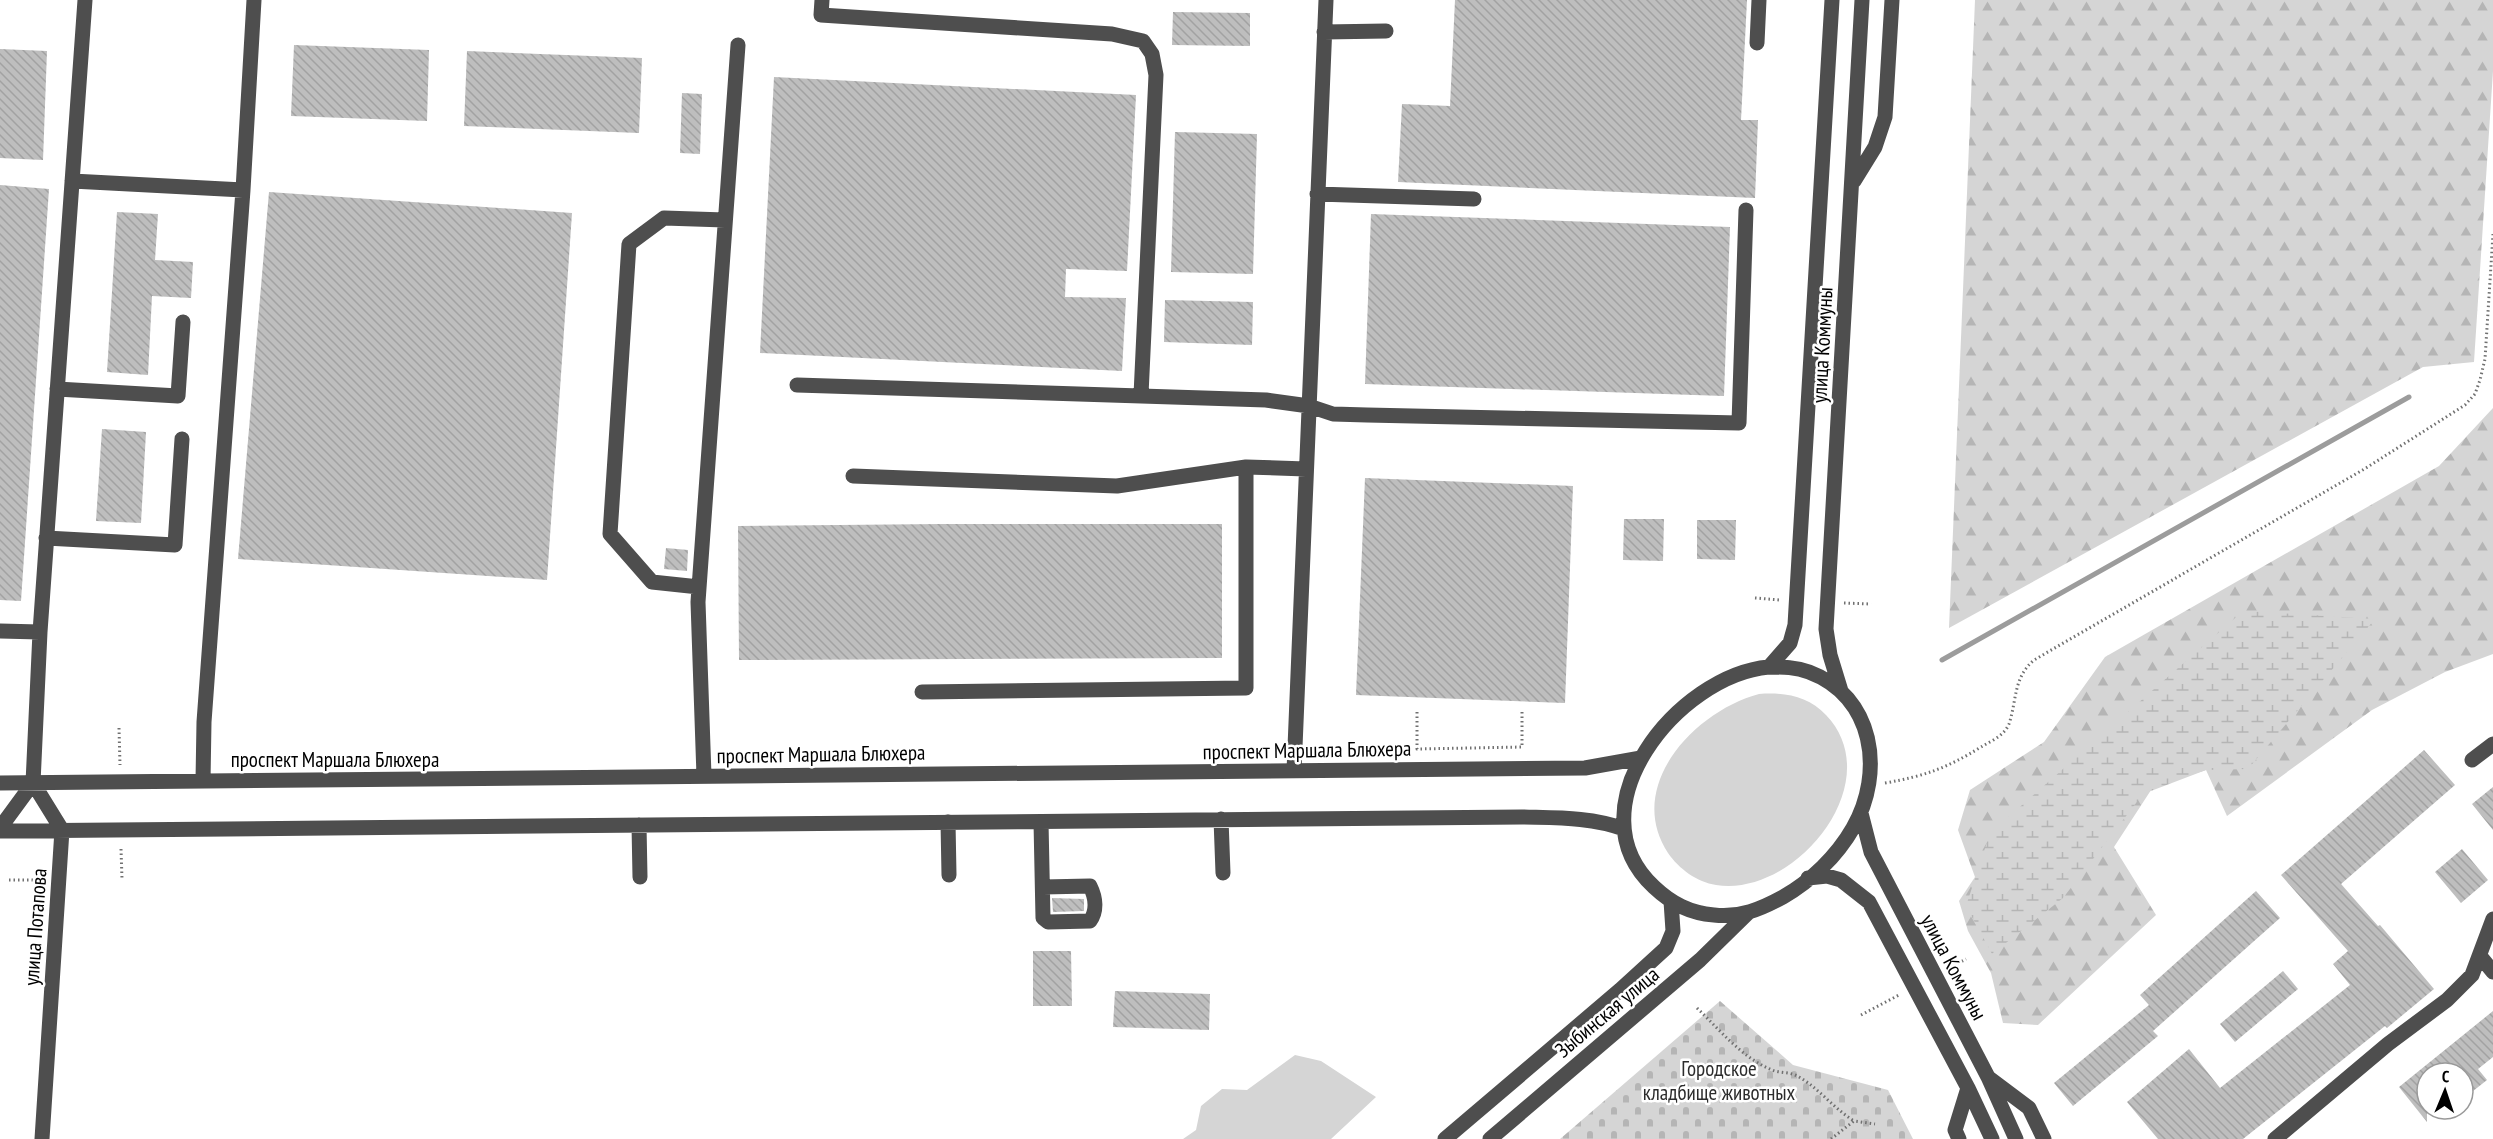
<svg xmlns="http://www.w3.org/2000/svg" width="2493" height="1139" font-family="'PT Sans Narrow',sans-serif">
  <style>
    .green { fill: #d5d5d5 }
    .forest { fill: url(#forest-firs) }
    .wetland { fill: url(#wetland-marsh) }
    .cemetery { fill: url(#cemetery-stones) }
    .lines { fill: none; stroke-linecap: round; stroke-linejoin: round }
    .stream { stroke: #9c9c9c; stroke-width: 5 }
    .building { fill: url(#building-back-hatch) }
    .path { stroke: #707070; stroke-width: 3; stroke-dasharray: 1.5 3; stroke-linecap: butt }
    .minor { stroke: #4e4e4e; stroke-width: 15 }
    .labels { text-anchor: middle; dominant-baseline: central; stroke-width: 5; stroke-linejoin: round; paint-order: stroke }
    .street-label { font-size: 21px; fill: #000; stroke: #fff }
    .park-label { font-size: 21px; fill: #2c2c2c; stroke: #fff }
  </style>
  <defs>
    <pattern id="forest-firs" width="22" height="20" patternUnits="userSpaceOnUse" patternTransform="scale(1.5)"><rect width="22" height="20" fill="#d5d5d5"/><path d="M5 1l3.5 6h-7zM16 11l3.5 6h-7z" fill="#b5b5b5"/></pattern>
    <pattern id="wetland-marsh" width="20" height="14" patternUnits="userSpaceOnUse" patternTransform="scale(1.5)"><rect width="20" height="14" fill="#d5d5d5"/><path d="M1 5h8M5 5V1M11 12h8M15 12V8" fill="none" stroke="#b5b5b5"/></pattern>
    <pattern id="cemetery-stones" width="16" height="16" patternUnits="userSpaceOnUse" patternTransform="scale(1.5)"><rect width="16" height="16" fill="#d5d5d5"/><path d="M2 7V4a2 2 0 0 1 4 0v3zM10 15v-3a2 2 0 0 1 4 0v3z" fill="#b5b5b5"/></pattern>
    <pattern id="building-back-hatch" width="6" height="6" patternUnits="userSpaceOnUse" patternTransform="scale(1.5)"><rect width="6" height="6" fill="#bebebe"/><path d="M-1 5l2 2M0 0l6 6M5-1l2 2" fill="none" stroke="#a2a2a2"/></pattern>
  </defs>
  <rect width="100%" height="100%" fill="#fff"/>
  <!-- green -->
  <path class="green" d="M1759,694C1784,692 1808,696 1826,715C1890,782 1795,898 1716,885C1697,882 1679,869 1668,853C1624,786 1695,711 1759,694Z
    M1295,1055L1321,1061L1376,1097L1331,1139H1183L1196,1130L1201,1106L1222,1089L1247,1090Z"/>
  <!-- forest -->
  <path class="forest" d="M1975,0H2493V71L2474,362L2423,367L1949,628Z
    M2493,408V654L2445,672L2372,710L2227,816L2206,770L2153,787L2114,847L2156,915L2038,1025L2003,1023L1991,973L1968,931L1959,901L1975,877L1958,830L1970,790L2044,742L2105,657L2439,466Z"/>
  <!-- wetland -->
  <path class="wetland" d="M2243,611L2375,619L2248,769L2206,770L2143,794L2063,898L1992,954L1966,906L1990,833Z"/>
  <!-- cemetery -->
  <path class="cemetery" d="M1720,1001L1793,1065L1888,1090L1913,1139H1560Z"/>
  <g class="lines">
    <!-- stream -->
    <path class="stream" d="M1942,660L2409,397"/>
  </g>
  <!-- building -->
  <path class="building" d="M1455,0H1747L1741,120H1758L1755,198L1398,182L1402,104L1450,106Z
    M1173,12L1250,13V46L1172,45Z
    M294,45L429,50L427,121L291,116Z
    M0,49L47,51L43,160L0,158Z
    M467,51L642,58L639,133L464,126Z
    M774,77L1136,95L1127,271L1066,269L1065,297L1126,298L1122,371L760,353Z
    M682,93L702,94L700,154L680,153Z
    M1175,132L1257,134L1253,274L1171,272Z
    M0,185L49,189L21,601L0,600Z
    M269,192L572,213L547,580L238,559Z
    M117,212L158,214L155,260L193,262L191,298L152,296L148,375L107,372Z
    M1371,214L1730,227L1724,396L1365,384Z
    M1165,300L1253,302L1252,345L1164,342Z
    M102,429L146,432L141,523L96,521Z
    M1365,478L1573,486L1565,703L1356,695Z
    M1624,519H1664L1663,561L1623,560Z
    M1697,520H1736L1735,560L1697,559Z
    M941,524H1222V658L739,660L738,526Z
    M666,548L688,550L687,571L664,569Z
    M2424,750L2455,785L2341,884L2378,926L2380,925L2434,989L2387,1028L2385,1026L2243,1139H2158L2127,1102L2189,1049L2220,1088L2350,985L2333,964L2348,951L2281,875Z
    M2493,787V830L2472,804Z
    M2462,849L2488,880L2461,903L2435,872Z
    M2256,891L2280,918L2153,1031L2158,1036L2073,1106L2054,1083L2149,1005L2140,995Z
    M1052,898L1084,899V911L1053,912Z
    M1033,951H1071L1072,1006H1033Z
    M2283,971L2298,989L2235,1042L2220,1024Z
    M1115,991L1210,994L1209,1030L1113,1027Z
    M2493,1011V1057L2478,1069L2487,1080L2463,1099V1073H2427V1122L2399,1087Z"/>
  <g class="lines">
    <!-- path -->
    <path class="path" d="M1755,598L1780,600
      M1844,603L1871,604
      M1417,712V749L1522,747V712
      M119,728L120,765
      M1885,783C1925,776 1947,768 1981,747C1991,741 2004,736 2009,724C2017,700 2013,678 2034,660L2366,468L2465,405L2475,394L2480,380L2485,359L2493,234
      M121,849L122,879
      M9,880H43
      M1950,968L1966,959
      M1697,1008C1721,1031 1741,1057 1772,1070C1779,1073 1788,1072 1795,1075C1815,1084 1833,1108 1854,1121
      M1861,1015L1899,995
      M1831,1139L1854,1121L1875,1124"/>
    <!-- minor -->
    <path class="minor" d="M822,0L821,15L1112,34L1143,41L1152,54L1156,75L1141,395
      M1324,32L1386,31
      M1757,43L1759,0
      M72,181L243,190
      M1854,181L1875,147L1885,117L1892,0
      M1317,194L1474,199
      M797,385L1266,400L1309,406L1333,414L1367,415L1739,423L1746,210
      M57,389L178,396L183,322
      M853,476L1117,486L1246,467L1306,469
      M46,538L175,545L182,439
      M699,587L652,582L610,534L629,244L664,218L725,220
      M0,631L40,632
      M1769,667C1783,667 1796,667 1809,672C1874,696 1885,772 1853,828C1837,856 1811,881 1783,897C1761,909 1740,918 1714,915C1690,913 1672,904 1654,887C1570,809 1678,675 1769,667Z
      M1769,667L1790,643L1795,625L1832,0
      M1841,691L1830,655L1826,629L1862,0
      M922,692L1246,688V467
      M2472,760L2493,744
      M1294,771L1326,0
      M704,776L698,602L738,45
      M203,781L204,722L243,190L254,0
      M0,783L1585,768L1641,758
      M33,783L40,632L85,0
      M33,783L62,830L42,1139
      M1861,813L1871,852L1988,1077L2016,1139
      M1221,819L1223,873
      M948,822L949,875
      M1041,822L1043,918L1048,922L1090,921C1097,911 1096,898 1090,886L1043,887
      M639,825L640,877
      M0,828L33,783
      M0,831L1522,817C1557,818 1591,817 1624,829
      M1808,878L1827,876L1841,880L1869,902L1968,1088L1992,1139
      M2480,956L2493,972
      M1989,1078L2029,1108L2044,1139
      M1445,1139L1620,990L1666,948L1673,931L1671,901
      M1490,1139L1700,960L1748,913
      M1959,1139L1955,1130L1968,1088
      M2275,1139L2388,1044L2447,1000L2472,975L2493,919"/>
  </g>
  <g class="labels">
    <!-- street labels -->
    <g class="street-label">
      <text transform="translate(1822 345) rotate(-87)">улица Коммуны</text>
      <text transform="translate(1307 750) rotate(-1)">проспект Маршала Блюхера</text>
      <text transform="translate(821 754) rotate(-1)">проспект Маршала Блюхера</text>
      <text x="335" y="759">проспект Маршала Блюхера</text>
      <text transform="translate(35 927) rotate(-86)">улица Потапова</text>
      <text transform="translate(1954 967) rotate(62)">улица Коммуны</text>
      <text transform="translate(1607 1012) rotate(-40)">Зыбинская улица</text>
    </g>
    <!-- park labels -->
    <g class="park-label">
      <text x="1719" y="1068">Городское<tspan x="1719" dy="24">кладбище животных</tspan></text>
    </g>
  </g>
  <!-- north arrow -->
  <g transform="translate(2445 1091) rotate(2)"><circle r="28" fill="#ffffff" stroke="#999999" stroke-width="1.5"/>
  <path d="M0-4.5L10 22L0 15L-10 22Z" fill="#000000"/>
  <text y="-9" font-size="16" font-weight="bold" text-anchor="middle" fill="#000000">С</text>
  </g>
</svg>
